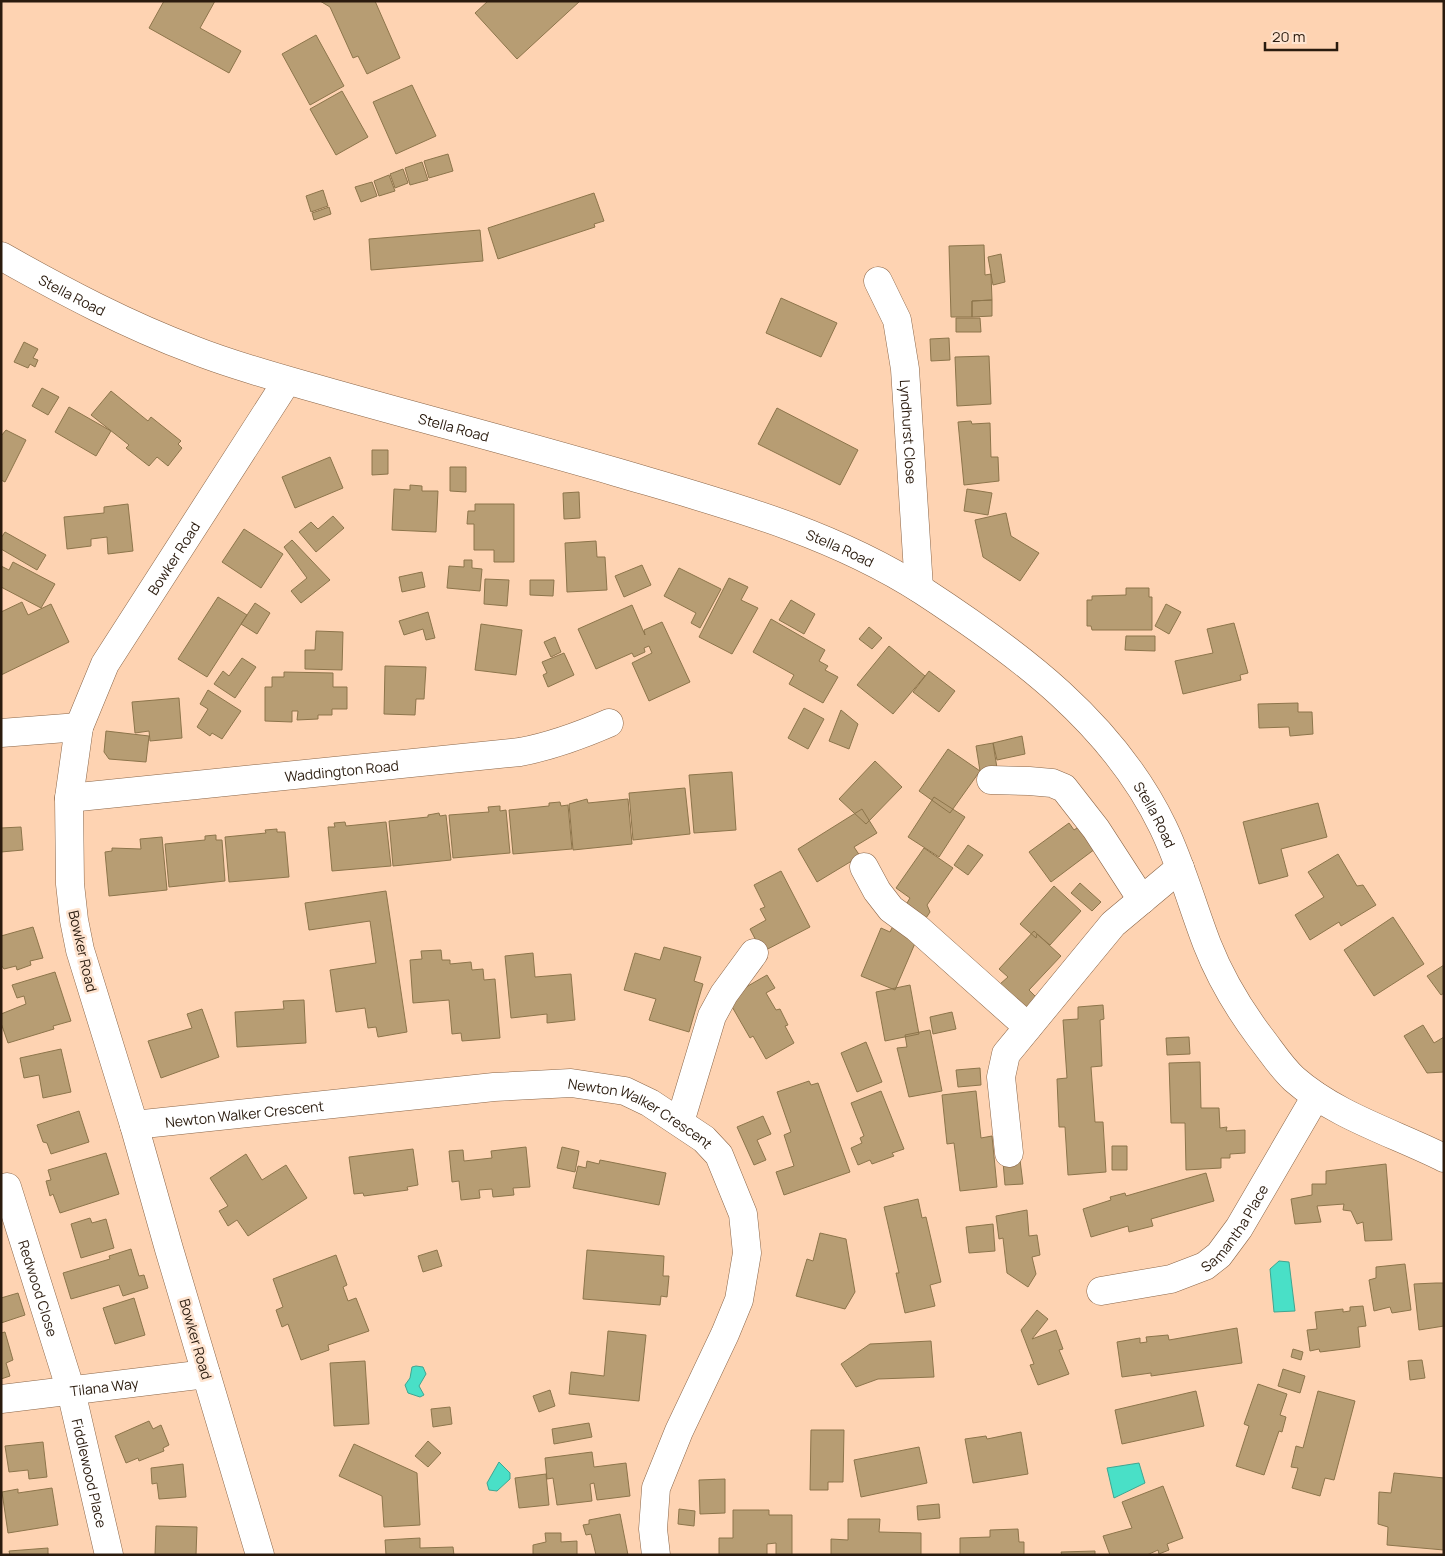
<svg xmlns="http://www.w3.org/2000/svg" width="1445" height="1556" font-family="Manrope,sans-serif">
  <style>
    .water { fill: #49e0c7; stroke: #40a590 }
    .building { fill: #b79d73; stroke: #8d754b }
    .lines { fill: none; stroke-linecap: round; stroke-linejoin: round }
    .street-casing { stroke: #8b6648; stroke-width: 29 }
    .secondary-casing { stroke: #8b6648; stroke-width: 29 }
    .street { stroke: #fff; stroke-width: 28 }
    .secondary { stroke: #fff; stroke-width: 28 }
    .labels { text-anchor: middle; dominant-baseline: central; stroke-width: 5; stroke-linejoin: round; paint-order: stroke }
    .street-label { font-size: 14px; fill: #2a1b0e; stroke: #fee4d0 }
  </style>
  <rect width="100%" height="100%" fill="#fed3b2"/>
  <!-- water -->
  <path class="water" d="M1279,1261L1289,1262L1295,1311L1274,1312L1270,1269Z
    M416,1366L423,1367L426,1374L419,1386L424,1395L420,1397L408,1393L405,1385L410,1378L412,1367Z
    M499,1462L510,1473V1479L497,1491L489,1490L487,1483Z
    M1139,1463L1145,1483L1114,1498L1107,1468Z"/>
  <!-- building -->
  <path class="building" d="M164,1H215L200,28L241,51L229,73L149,28Z
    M320,1H375L400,58L367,74L358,56L353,58L330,7Z
    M488,1H580L517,59L475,13Z
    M316,35L344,86L310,105L282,54Z
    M412,85L436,136L396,154L373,102Z
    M342,91L368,137L336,155L310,109Z
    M448,154L453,171L429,178L424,161Z
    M422,162L428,180L410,185L405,168Z
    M403,169L408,183L395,188L390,174Z
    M389,175L395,191L379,196L374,181Z
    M372,182L377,196L361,202L355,187Z
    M323,190L328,206L311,212L306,196Z
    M594,193L604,221L594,224L595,227L498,259L488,228Z
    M329,207L331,214L314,220L312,213Z
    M480,230L483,261L371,270L369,239Z
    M984,245L985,275L991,274L992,300L972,301V317H951L949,246Z
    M1001,254L1005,282L993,285L988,257Z
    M781,298L837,323L821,357L766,333Z
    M992,300V316L972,317V301Z
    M956,318H980L981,332H956Z
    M949,338L950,360L931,361L930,339Z
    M24,342L38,349L33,358L38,360L35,367L30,364L28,368L14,362Z
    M989,356L991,404L957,406L955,357Z
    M42,388L59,397L48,415L32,406Z
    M111,391L148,421L151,417L181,441L178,444L182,448L168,466L157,457L149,466L126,448L129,445L91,415Z
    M69,407L111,431L96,456L55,432Z
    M777,408L858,450L840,485L758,444Z
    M971,421L972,424L990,423L991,457H998L999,481L964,485L958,422Z
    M6,430L26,440L5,482L1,480V436Z
    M372,450H388V474L372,475Z
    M330,457L343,488L295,508L282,477Z
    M450,467H466V492L450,491Z
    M410,485L422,486V491H438L436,532L392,530L394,489L410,490Z
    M967,489L992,493L988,515L964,511Z
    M579,492L580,518L564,519L563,493Z
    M128,504L133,551L108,554L107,537L91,539V546L67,549L64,517L104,513V507Z
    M475,504H514V562H494V550H474V524H467L468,511H475Z
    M1006,513L1011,536L1039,553L1020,581L983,557L975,520Z
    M333,516L344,528L316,552L299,532L311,522L318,529Z
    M244,529L283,554L261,588L222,562Z
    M5,532L46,555L37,570L1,549V538Z
    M292,540L330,580L301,603L291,591L307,578L284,547Z
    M596,541L597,557H605L607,590L567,592L565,543Z
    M464,560H472V568L482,569L480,591L447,588L449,566L464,567Z
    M13,562L55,584L41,608L1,587V566L9,570Z
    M642,565L651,585L624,597L615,576Z
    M679,568L721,589L700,628L691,623L696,613L664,596Z
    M422,572L425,587L402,592L399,577Z
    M729,578L748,587L741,600L758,608L732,654L699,637Z
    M485,579L509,580L507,606L484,604Z
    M530,580H554L553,596L530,595Z
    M1126,588H1149V597H1152V630H1092L1091,626H1087V600H1092V596L1126,595Z
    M218,597L247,615L207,677L178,659Z
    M791,600L815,614L804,634L779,620Z
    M22,602L28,615L51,604L69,642L1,675V612Z
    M255,603L270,613L257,634L241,624Z
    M1166,604L1181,612L1169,634L1155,626Z
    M632,605L645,635L644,630L662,622L690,682L649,701L632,663L652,653L649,646L644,648L645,652L634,657L632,653L596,669L578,629Z
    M428,612L435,638L426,640L423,629L404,635L399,621Z
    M771,619L825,650L819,661L828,666L825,670L838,677L823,703L789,684L794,675L753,652Z
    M1234,623L1248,673L1240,675L1241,680L1183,694L1175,661L1213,653L1207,629Z
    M481,624L522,630L516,675L475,670Z
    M869,627L882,638L872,649L859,639Z
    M316,631L343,632L342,670L305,669V650H315Z
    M1126,636H1155V651L1125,650Z
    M555,637L561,652L551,657L544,642Z
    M889,646L925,676L893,714L857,685Z
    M564,653L574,675L548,687L543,675L547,673L542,662Z
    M242,658L256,667L235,698L214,684L223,671L229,676Z
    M385,666L426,667L424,699H416L415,715L384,714Z
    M929,671L955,691L939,712L913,692Z
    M284,672L333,673V687H347V709H332V715H318V719L297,720L298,711H292V722L265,721V687H272V677H284Z
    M208,690L241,711L222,739L212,733L210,736L197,727L208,709L200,704Z
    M179,698L182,738L150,741L149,731L135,733L132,702Z
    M1298,703V712H1312L1313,734L1290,736L1289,727L1259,728L1258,704Z
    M804,708L824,719L808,749L788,738Z
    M841,710L858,724L849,749L829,741Z
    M106,731L149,736L146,762L109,759L104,752Z
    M1022,736L1025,754L997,760L993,743Z
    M993,743L997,768L980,771L976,746Z
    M948,749L980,771L950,813L919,791Z
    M875,761L902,787L866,824L839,799Z
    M732,772L736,830L694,833L689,775Z
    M685,788L690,834L633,840L629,793Z
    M934,797L965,817L939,857L908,837Z
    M587,799L588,803L628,799L632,844L573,850L569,804Z
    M560,802L561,806L568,805L572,849L513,854L509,810L549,806V803Z
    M1318,803L1327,837L1281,849L1288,876L1259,884L1243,822Z
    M500,806V811L506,810L510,853L453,858L449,815L489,812L488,807Z
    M862,809L877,833L854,847L860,856L817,882L798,849Z
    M439,813L440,816L446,815L451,860L393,866L389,821L428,817V815Z
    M345,822L346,826L386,822L391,866L332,871L328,827H335L334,823Z
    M1069,823L1074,830L1083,824L1099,846L1051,882L1029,852Z
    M21,827L23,850L1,852V828Z
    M277,829V832H285L289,877L229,882L225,837L266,833L265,830Z
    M216,835V840H222L225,881L169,887L165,844L205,840V836Z
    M162,837L167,890L109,896L105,852L112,851V848L141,849L140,839Z
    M968,845L983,855L968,875L954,865Z
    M924,848L953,868L927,905L930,912L924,921L904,908L910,898L896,888Z
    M1338,854L1357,886L1363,885L1376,905L1341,926L1339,922L1310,940L1295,915L1324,897L1308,872Z
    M781,871L810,927L762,952L750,929L766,920L760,909L765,907L754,885Z
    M1080,883L1101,902L1092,911L1071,893Z
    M1054,886L1081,911L1050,945L1037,934L1036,938L1020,924Z
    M386,891L407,1032L378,1037L376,1027L368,1028L365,1008L336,1012L330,970L376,963L370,921L309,930L305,903Z
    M1393,917L1424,964L1374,996L1344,950Z
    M894,924L919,934L895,990L861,976L881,928L890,932Z
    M33,927L43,958L30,961L31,965L17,970L16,966L4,969L1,965V936Z
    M1034,931L1061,956L1029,990L1036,997L1027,1009L1000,984L1008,977L999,969Z
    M664,947L701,957L694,981L703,984L689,1032L649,1020L656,999L624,990L635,953L660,960Z
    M441,950L442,960H450V964L471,962L472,970L483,969L484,980L495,979L500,1038L462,1041L461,1033L452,1034L449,1000L413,1003L410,960L422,959L421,951Z
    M533,953L535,977L571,974L575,1020L547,1023V1014L511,1018L505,956Z
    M1444,965V993L1441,995L1427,976Z
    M55,972L71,1021L53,1026L54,1029L8,1043L1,1023V1014L26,1004L24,996L17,998L12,985Z
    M767,975L775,988L766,993L776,1010L780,1009L788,1025L785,1026L794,1043L766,1059L753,1036L750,1038L727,998Z
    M910,985L919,1034L885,1041L876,992Z
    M304,1000L306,1043L237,1047L235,1012L284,1009L283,1001Z
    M1103,1005L1104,1019L1100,1020L1102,1066L1091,1067L1095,1122H1103L1106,1172L1068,1175L1065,1127H1059L1057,1079L1067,1078L1063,1020L1078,1019V1007Z
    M202,1009L219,1057L161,1078L148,1041L192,1028L187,1014Z
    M952,1012L956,1029L933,1034L930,1017Z
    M1423,1025L1434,1043L1444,1037V1072L1427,1073L1404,1036Z
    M930,1030L942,1091L909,1097L897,1048L907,1047L905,1035Z
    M1189,1037L1190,1054L1167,1055L1166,1038Z
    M866,1042L882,1082L857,1092L841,1053Z
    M61,1049L71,1092L43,1098L39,1075L24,1078L20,1058Z
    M1200,1062L1201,1108H1219L1220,1128L1227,1127L1226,1131L1245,1130V1153L1230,1154V1158H1221V1168L1186,1170L1185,1123H1171L1169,1063Z
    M980,1068L981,1085L958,1087L956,1070Z
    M809,1081L811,1085L818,1083L850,1172L784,1195L776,1172L794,1166L784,1135L791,1132L777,1092Z
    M881,1091L904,1149L892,1153L894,1156L872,1164L870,1160L858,1165L851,1148L862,1143L860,1138L864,1136L851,1103Z
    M976,1091L981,1138L992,1136L997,1187L960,1191L954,1143L947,1144L942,1095Z
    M79,1111L89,1142L51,1154L47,1143L43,1142L37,1125Z
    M763,1116L771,1134L757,1140L766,1160L754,1165L737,1127Z
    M1112,1146H1127V1170H1112Z
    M526,1147L530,1187L513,1188L514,1195L493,1197L492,1189L479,1190L480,1198L461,1200L459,1181L452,1182L449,1151L463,1150L464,1161L492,1158L491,1151Z
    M562,1147L579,1151L575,1172L557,1168Z
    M413,1149L418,1185L407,1187L408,1190L364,1196L363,1193L354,1194L349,1157Z
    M106,1153L119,1194L60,1213L53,1194L50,1196L46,1181L51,1180L48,1170Z
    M246,1154L262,1180L286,1165L307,1198L248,1236L237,1220L228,1226L219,1211L228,1206L210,1178Z
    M600,1160L666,1173L659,1205L573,1188L578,1166L586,1168L587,1161L599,1164Z
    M1020,1160L1023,1184L1005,1185L1003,1162Z
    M1386,1164L1392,1240L1365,1241L1363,1222L1357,1224L1351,1211L1343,1210L1344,1204L1317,1206L1321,1222L1295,1224L1291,1199L1312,1195V1184H1326V1171Z
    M1206,1173L1214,1201L1151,1219L1153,1226L1129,1232L1128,1226L1091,1237L1083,1209L1111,1200L1110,1197L1125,1193L1126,1196Z
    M918,1199L922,1218L926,1217L941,1282L930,1285L935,1306L905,1313L896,1273H899L884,1207Z
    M1027,1210L1029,1236L1037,1235L1040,1255L1032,1257L1036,1274L1028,1287L1007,1273L1003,1238L999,1239L996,1216Z
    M90,1218L92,1223L106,1219L114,1248L81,1258L71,1224Z
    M993,1224L995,1251L969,1253L966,1227Z
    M820,1233L846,1239L855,1292L845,1309L796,1296L807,1259L813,1261Z
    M131,1249L139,1276L144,1275L148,1288L123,1296L119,1285L71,1299L63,1273L110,1259L109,1256Z
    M437,1250L442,1266L423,1272L418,1256Z
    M587,1250L664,1256L663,1276H669L667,1297L661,1296L660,1305L583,1299Z
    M336,1255L347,1285L343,1287L348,1301L356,1298L369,1331L328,1345L329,1350L301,1360L288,1324L282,1327L276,1310L283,1307L273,1279Z
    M1405,1264L1411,1310L1392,1313L1390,1307L1374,1311L1369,1280L1376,1278V1267Z
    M1436,1283H1444V1326L1419,1330L1414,1284Z
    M18,1293L25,1315L1,1323V1298Z
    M134,1298L145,1335L115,1344L103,1308Z
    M1363,1306L1366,1326L1358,1327L1360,1347L1320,1352L1319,1349L1310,1351L1307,1330L1317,1329L1315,1312L1343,1309V1312L1350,1311V1307Z
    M1037,1310L1048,1319L1032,1339L1056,1330L1063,1349L1059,1350L1069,1374L1038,1385L1030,1365L1034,1364L1021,1330Z
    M1237,1328L1242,1363L1151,1376V1373L1122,1377L1117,1342L1140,1338V1343L1147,1342L1146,1337L1168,1335L1169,1340Z
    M608,1331L646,1335L639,1401L569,1394L571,1372L604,1376Z
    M5,1332L13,1360L6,1363L10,1376L1,1379V1333Z
    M931,1341L934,1377L878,1379L856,1387L841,1364L870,1344Z
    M1293,1349L1303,1352L1301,1360L1291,1357Z
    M1422,1360L1425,1378L1410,1380L1408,1361Z
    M365,1361L369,1424L334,1426L330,1363Z
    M1283,1369L1305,1376L1300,1393L1278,1386Z
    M1258,1384L1287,1394L1280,1415L1286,1417L1282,1432L1279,1431L1264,1475L1236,1466L1249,1426L1244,1424Z
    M550,1390L555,1406L539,1412L533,1396Z
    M1196,1391L1204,1426L1122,1444L1115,1410Z
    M1318,1391L1355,1401L1334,1480L1325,1478L1320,1496L1292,1488L1298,1468L1291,1467L1296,1446L1303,1448Z
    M450,1407L452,1424L433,1427L431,1409Z
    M149,1421L153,1429L161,1425L169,1445L163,1448L164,1451L139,1461L138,1458L126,1463L115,1436Z
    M589,1423L592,1437L554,1444L552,1429Z
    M811,1430H844L843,1482H828V1490H810Z
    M1021,1432L1028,1474L973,1483L965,1439L986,1436L987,1439Z
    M428,1441L441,1453L428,1467L415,1456Z
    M43,1442L47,1477L29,1479L28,1470L9,1472L5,1446Z
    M354,1444L417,1473L420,1525L384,1527L382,1496L339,1476Z
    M919,1447L927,1483L861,1497L854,1460Z
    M592,1452L594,1467L626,1463L630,1496L597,1500L594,1483L590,1484L592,1501L557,1505L553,1478L547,1479L545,1458Z
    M183,1464L186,1497L159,1499L157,1483L152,1484L151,1468Z
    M1394,1473L1444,1478V1550L1387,1545L1388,1527L1378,1524L1379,1492L1391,1493Z
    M546,1474L549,1505L519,1508L515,1478Z
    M725,1479V1513L700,1514L699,1480Z
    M1163,1486L1183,1538L1167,1544L1169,1550L1159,1554L1158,1550L1147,1555H1110L1103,1536L1132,1528L1122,1502Z
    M52,1488L58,1525L8,1533L2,1492L18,1489V1493Z
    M939,1504L940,1518L918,1520L917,1506Z
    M679,1509L695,1511L694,1526L678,1524Z
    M733,1510H769V1515H792V1555H776V1543L767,1544V1555H719V1538H733Z
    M620,1514L628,1555H596L591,1534L586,1535L583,1525L589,1524V1520Z
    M848,1519H880L879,1532L921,1533V1555H831V1539L848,1540Z
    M156,1526L197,1527L196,1555H155Z
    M1018,1529L1019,1542H1024V1555H960V1538L990,1537V1530Z
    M545,1533H561V1542L577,1541V1555H533V1545L546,1542Z
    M420,1538V1548L453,1547L454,1555H386L385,1540Z
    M48,1548V1554L51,1555H10L9,1551Z
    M1095,1551V1555H1062L1061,1552Z"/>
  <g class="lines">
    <defs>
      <g id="street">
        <path id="s1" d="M878,281L897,320L905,369L919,588"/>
        <path d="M1,733L79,727"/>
        <path d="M991,780L1029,781L1052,783L1064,788L1096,829L1142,900"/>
        <path id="s2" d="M69,798L520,752C552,746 579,736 609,723"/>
        <path d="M864,867L877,891L891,909L917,928L1028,1027"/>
        <path d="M680,1122L712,1016L724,994L754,953"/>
        <path id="s3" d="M134,1125L494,1087L571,1083L625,1091L650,1103L704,1139L719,1155L743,1214L747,1253L739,1300L725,1334L679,1431L656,1488L653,1529L656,1555"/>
        <path d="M1009,1153L1001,1077L1006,1054L1113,924L1180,868"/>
        <path id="s4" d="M7,1187L71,1391L109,1555"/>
        <path id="s5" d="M1101,1291L1171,1279L1205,1266L1219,1255L1239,1228L1316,1096"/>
        <path id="s6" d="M1,1399L206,1374"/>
        <path id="s7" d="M260,1555L169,1249L134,1125L80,950L74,920L70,884L69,798L79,727L105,664L287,381"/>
      </g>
      <g id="secondary">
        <path id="s8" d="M1,256C63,291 127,325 194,350C242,369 291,381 339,395C431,421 524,445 616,472C721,503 830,531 923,591C1018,653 1113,723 1163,827C1181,864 1192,905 1207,944C1220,977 1239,1009 1260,1037C1271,1051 1281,1067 1294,1079C1336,1116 1394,1133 1444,1158"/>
      </g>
    </defs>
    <!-- street casing -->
    <use href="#street" class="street-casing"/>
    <!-- secondary casing -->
    <use href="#secondary" class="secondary-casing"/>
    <!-- street -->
    <use href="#street" class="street"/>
    <!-- secondary -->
    <use href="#secondary" class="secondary"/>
  </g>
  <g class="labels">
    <!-- street labels -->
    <g class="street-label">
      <text stroke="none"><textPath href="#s8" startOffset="81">Stella Road</textPath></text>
      <text stroke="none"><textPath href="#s8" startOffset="486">Stella Road</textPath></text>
      <text stroke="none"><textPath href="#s1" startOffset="156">Lyndhurst Close</textPath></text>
      <text stroke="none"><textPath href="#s8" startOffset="891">Stella Road</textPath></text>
      <text stroke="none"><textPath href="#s7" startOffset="1050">Bowker Road</textPath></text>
      <text stroke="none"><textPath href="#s2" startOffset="274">Waddington Road</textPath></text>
      <text stroke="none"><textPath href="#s8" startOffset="1311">Stella Road</textPath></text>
      <text transform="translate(83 951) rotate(77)">Bowker Road</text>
      <text stroke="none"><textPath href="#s3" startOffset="111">Newton Walker Crescent</textPath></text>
      <text stroke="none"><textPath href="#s3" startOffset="516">Newton Walker Crescent</textPath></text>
      <text stroke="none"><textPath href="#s5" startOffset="156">Samantha Place</textPath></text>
      <text stroke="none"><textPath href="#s4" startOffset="106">Redwood Close</textPath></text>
      <text transform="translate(196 1339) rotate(74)">Bowker Road</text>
      <text stroke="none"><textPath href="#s6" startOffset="104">Tilana Way</textPath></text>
      <text stroke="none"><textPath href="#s4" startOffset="298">Fiddlewood Place</textPath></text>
    </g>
  </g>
  <!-- border -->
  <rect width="1445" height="1556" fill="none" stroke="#2a1b0e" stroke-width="5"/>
  <!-- scale -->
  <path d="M1265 42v8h72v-8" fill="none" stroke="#2a1b0e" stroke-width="2.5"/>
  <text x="1272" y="42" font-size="15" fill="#2a1b0e" stroke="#fee4d0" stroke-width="4" paint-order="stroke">20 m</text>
</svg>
